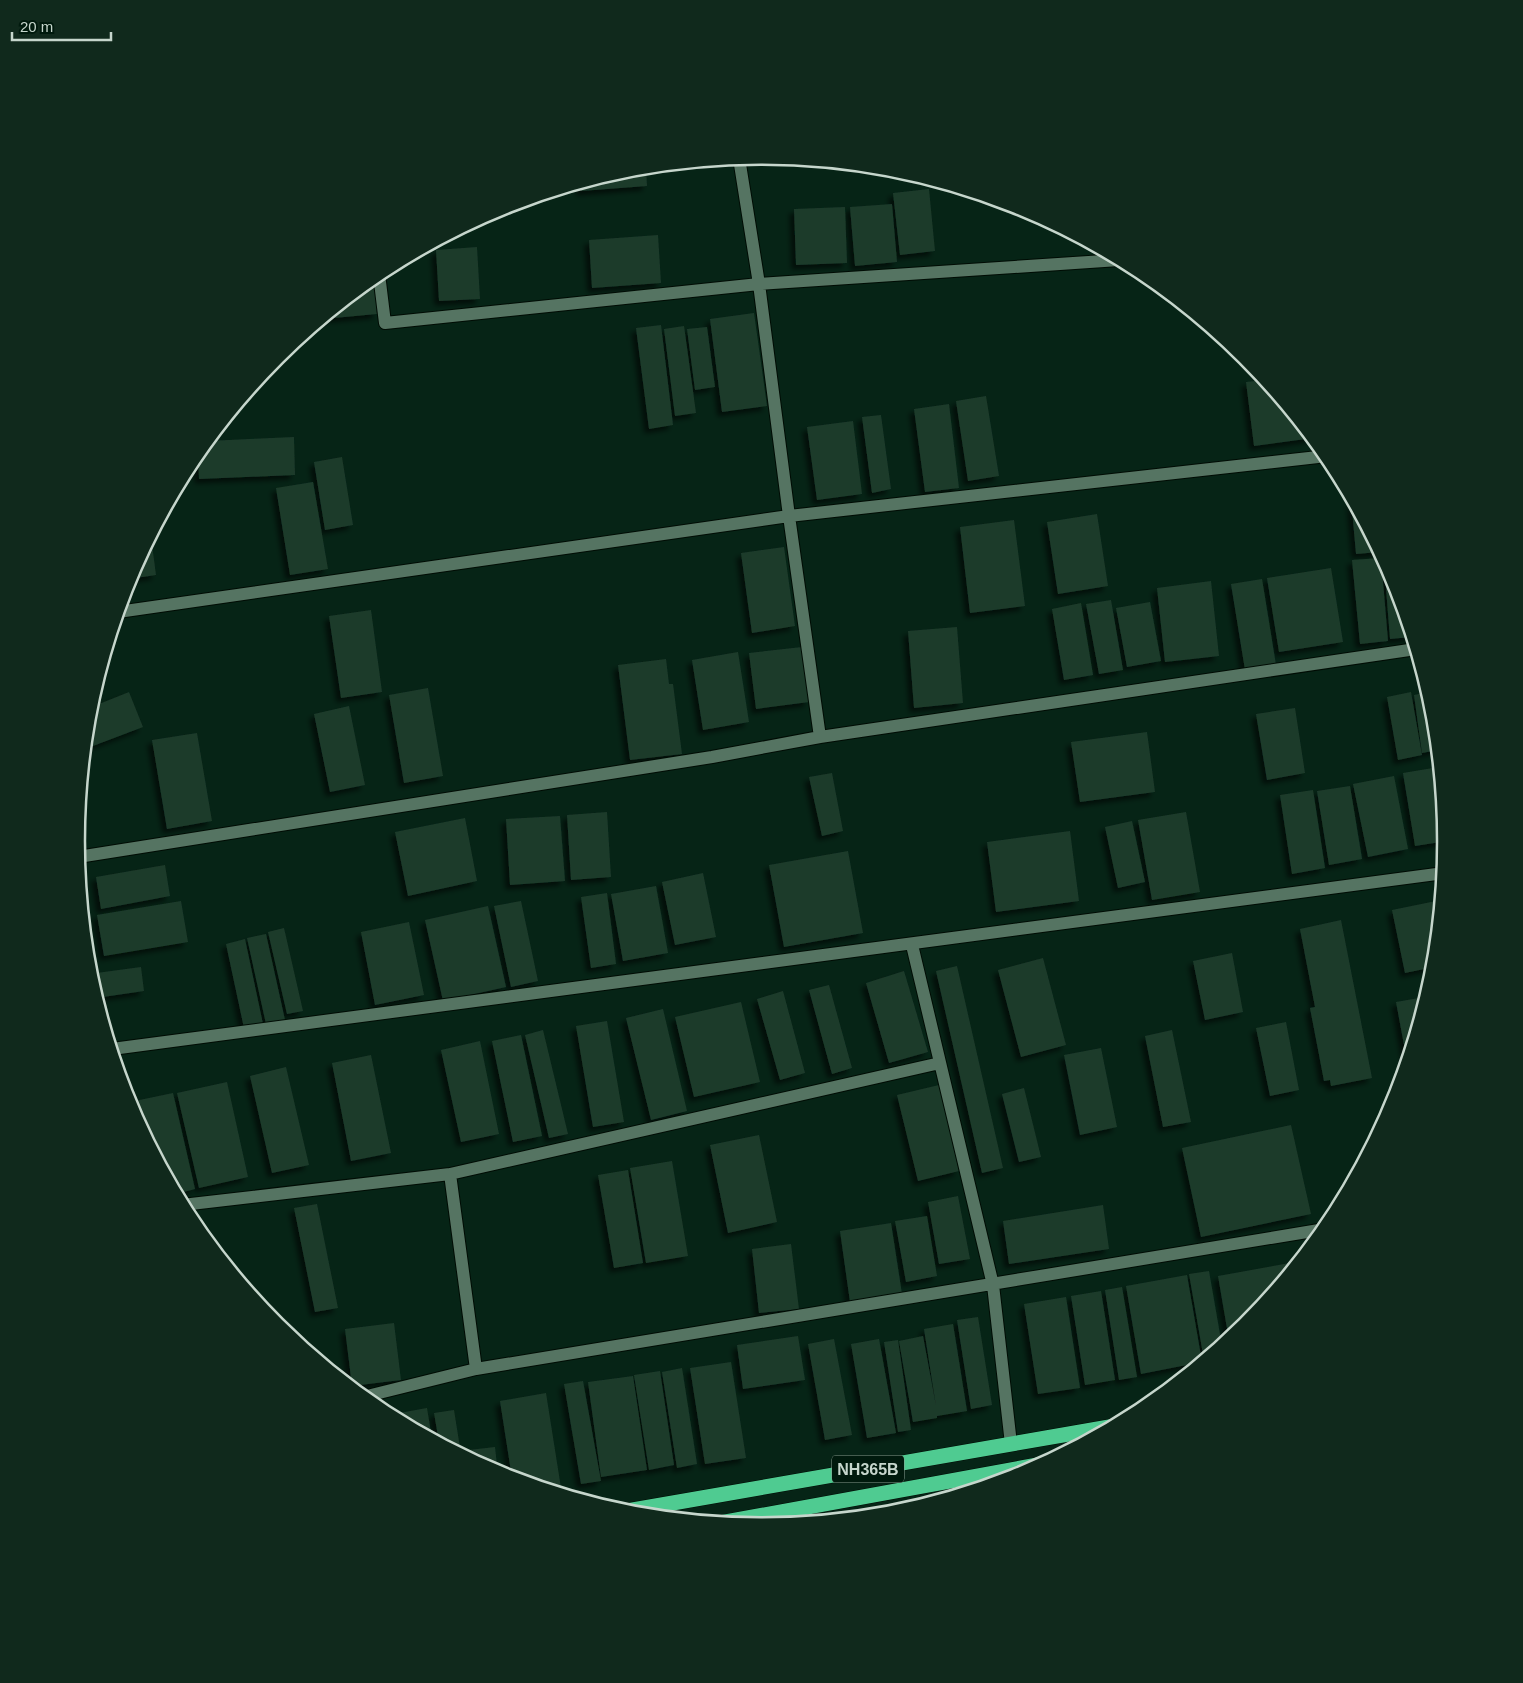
<svg xmlns="http://www.w3.org/2000/svg" width="1523" height="1683" font-family="Helvetica,sans-serif">
  <style>
    .building { fill: #1d3a2b; filter: url(#shadow) }
    .lines { fill: none; stroke-linecap: round; stroke-linejoin: round }
    .street-casing { stroke: #000c04; stroke-width: 14 }
    .highway-casing { stroke: #000c04; stroke-width: 16 }
    .street { stroke: #557462; stroke-width: 12 }
    .highway { stroke: #4fcb91; stroke-width: 15 }
    .labels { text-anchor: middle; dominant-baseline: central; stroke-width: 4; stroke-linejoin: round; paint-order: stroke }
    .shield { fill: #001a0d; stroke: #8b9e93; stroke-width: 1 }
    .shield-label { font-size: 16px; font-weight: bold; fill: #c6d6cc }
    .rim { fill: none; stroke: #c6d6cc; stroke-width: 2.5 }
  </style>
  <defs>
    <filter id="shadow"><feDropShadow dx="-4.5" dy="4.5" stdDeviation="2.5" flood-color="#0009"/></filter>
  </defs>
  <rect width="100%" height="100%" fill="#062416"/>
  <!-- building -->
  <path class="building" d="M646,168L647,186L581,191L580,184L628,169Z
    M929,189L935,251L900,255L893,193Z
    M892,204L897,262L855,266L850,207Z
    M845,207L847,263L796,265L794,209Z
    M658,235L661,283L592,288L589,240Z
    M477,247L480,299L439,301L436,250Z
    M374,278L377,314L323,319Z
    M754,313L767,406L722,412L710,319Z
    M661,325L673,425L649,429L636,328Z
    M684,326L696,413L675,416L664,329Z
    M707,327L715,387L695,390L687,329Z
    M1265,380L1313,438L1254,446L1246,382Z
    M986,396L999,476L968,481L956,401Z
    M949,404L959,488L925,492L914,409Z
    M881,415L891,489L872,493L862,417Z
    M853,421L862,494L817,500L807,427Z
    M294,437L295,475L199,479L198,453L208,441Z
    M342,457L353,525L325,530L314,462Z
    M313,482L328,569L290,575L276,488Z
    M1351,498L1363,520L1380,552L1356,554Z
    M1097,514L1108,586L1058,594L1047,522Z
    M1014,520L1025,606L970,613L960,527Z
    M151,537L156,575L129,579Z
    M784,547L795,626L752,633L741,553Z
    M1381,558L1388,641L1360,644L1352,560Z
    M1386,562L1395,580L1412,637L1390,639L1384,563Z
    M1331,568L1343,642L1279,652L1267,578Z
    M1262,579L1276,665L1245,670L1231,584Z
    M1211,581L1219,656L1165,662L1157,588Z
    M1111,600L1123,670L1099,674L1086,604Z
    M1150,602L1161,661L1127,667L1116,608Z
    M1081,603L1093,675L1064,680L1052,609Z
    M371,610L382,692L341,698L329,616Z
    M957,627L963,703L914,708L908,631Z
    M802,647L809,702L756,709L749,653Z
    M738,652L749,722L703,730L692,660Z
    M666,659L669,684H673L682,754L630,760L618,665Z
    M428,688L443,776L404,783L389,695Z
    M129,692L143,727L85,749L89,708Z
    M1411,692L1422,755L1398,760L1387,697Z
    M1429,692L1434,708L1438,750L1422,753L1414,695Z
    M349,706L365,785L330,792L314,714Z
    M1295,708L1305,773L1267,780L1256,714Z
    M1147,732L1155,792L1080,802L1071,742Z
    M197,733L212,821L167,829L152,740Z
    M1439,767L1447,841L1415,846L1403,773Z
    M832,773L843,831L822,836L809,777Z
    M1394,776L1408,849L1368,857L1353,784Z
    M1350,786L1362,859L1329,865L1317,791Z
    M1313,790L1325,868L1292,874L1280,795Z
    M607,812L611,877L571,880L567,815Z
    M1186,812L1200,892L1152,900L1138,820Z
    M560,816L565,881L510,885L506,819Z
    M465,818L477,881L408,896L395,832Z
    M1132,821L1145,882L1118,888L1105,827Z
    M1070,831L1079,901L996,912L987,842Z
    M848,851L863,933L784,947L769,865Z
    M165,865L170,896L101,909L96,877Z
    M703,873L716,937L675,945L662,882Z
    M656,886L668,953L623,961L611,894Z
    M607,893L616,964L591,968L581,897Z
    M1441,900L1434,967L1405,973L1392,910Z
    M181,901L188,942L104,956L97,915Z
    M521,901L538,981L511,987L494,906Z
    M488,906L506,987L443,1001L425,920Z
    M1341,920L1372,1078L1331,1086L1330,1080L1324,1081L1310,1008L1315,1007L1300,929Z
    M409,922L424,995L375,1005L361,932Z
    M284,928L303,1011L287,1014L268,932Z
    M266,934L285,1020L266,1024L247,938Z
    M245,939L263,1024L244,1028L226,944Z
    M1232,953L1243,1012L1205,1020L1193,961Z
    M1043,958L1066,1045L1021,1057L998,970Z
    M957,966L1003,1168L982,1173L936,971Z
    M141,967L144,991L96,998L89,974Z
    M904,971L928,1052L889,1063L866,983Z
    M829,985L852,1068L832,1074L809,990Z
    M783,991L805,1073L780,1080L757,999Z
    M1419,998L1422,1014L1407,1061L1396,1002Z
    M741,1002L760,1082L694,1097L675,1017Z
    M663,1009L687,1111L651,1120L626,1018Z
    M607,1021L624,1122L593,1127L576,1026Z
    M1286,1022L1299,1090L1270,1096L1256,1028Z
    M543,1030L568,1134L549,1138L525,1035Z
    M1172,1030L1191,1122L1163,1127L1145,1036Z
    M521,1035L542,1136L513,1142L492,1041Z
    M480,1041L499,1134L461,1142L441,1050Z
    M1101,1048L1117,1127L1080,1135L1064,1055Z
    M371,1055L391,1153L351,1161L332,1063Z
    M286,1067L309,1165L272,1173L250,1076Z
    M227,1082L248,1177L199,1188L177,1093Z
    M939,1085L959,1171L918,1181L897,1095Z
    M1024,1088L1041,1157L1019,1162L1002,1094Z
    M173,1093L195,1189L176,1194L132,1110L130,1102Z
    M1291,1125L1311,1214L1201,1237L1182,1148Z
    M759,1135L777,1222L728,1233L710,1145Z
    M672,1161L688,1256L646,1263L630,1168Z
    M628,1170L643,1263L614,1268L598,1175Z
    M958,1196L970,1259L939,1264L928,1202Z
    M317,1204L338,1308L315,1312L294,1208Z
    M1103,1205L1109,1249L1009,1264L1003,1221Z
    M927,1216L937,1276L906,1282L895,1221Z
    M891,1223L902,1294L850,1302L840,1231Z
    M791,1244L799,1309L759,1313L752,1249Z
    M1295,1262V1266L1246,1326L1229,1340L1218,1276Z
    M1209,1271L1222,1346L1204,1360L1189,1274Z
    M1187,1275L1202,1362L1141,1374L1126,1286Z
    M1122,1287L1137,1377L1119,1380L1105,1290Z
    M1101,1291L1115,1380L1085,1385L1071,1296Z
    M1066,1297L1080,1388L1038,1394L1024,1304Z
    M978,1317L992,1405L971,1409L957,1320Z
    M394,1323L401,1380L352,1386L345,1329Z
    M953,1324L967,1411L937,1416V1418L913,1422L899,1341L923,1336L936,1406L924,1329Z
    M798,1336L805,1380L743,1389L737,1345Z
    M834,1339L852,1435L825,1440L808,1344Z
    M879,1339L896,1433L867,1438L851,1344Z
    M898,1340L911,1430L898,1432L884,1342Z
    M731,1362L746,1458L705,1464L690,1368Z
    M682,1368L697,1464L677,1468L662,1372Z
    M660,1371L674,1465L649,1470L634,1375Z
    M633,1376L647,1470L601,1477L588,1382Z
    M583,1381L601,1481L581,1484L564,1384Z
    M546,1393L561,1488L550,1490L512,1478L500,1401Z
    M427,1408L432,1439L388,1415Z
    M454,1410L461,1454L439,1442L434,1413Z
    M495,1447L498,1474L470,1459L469,1450Z"/>
  <g class="lines">
    <defs>
      <path id="street" d="M739,158L759,284L789,516L820,737
        M379,274L385,323L759,284L1119,260
        M118,612L789,516L1327,456
        M78,857L712,757L820,737L1416,649
        M912,945L993,1285L1011,1444
        M112,1049L1444,873
        M450,1174L476,1369
        M182,1205L450,1174L940,1063
        M363,1397L476,1369L1325,1229"/>
      <path id="highway" d="M621,1512L1115,1426
        M720,1523L1043,1464"/>
    </defs>
    <!-- street casing -->
    <use href="#street" class="street-casing"/>
    <!-- highway casing -->
    <use href="#highway" class="highway-casing"/>
    <!-- street -->
    <use href="#street" class="street"/>
    <!-- highway -->
    <use href="#highway" class="highway"/>
  </g>
  <g class="labels">
    <!-- shield labels -->
    <rect class="shield" x="832" y="1455.5" width="72" height="27" rx="4"/>
    <g class="shield-label">
      <text x="868" y="1469">NH365B</text>
    </g>
  </g>
  <!-- crop -->
  <path d="M0 0H1523V1683H0ZM85 841a676 676 0 1 1 1352 0a676 676 0 1 1-1352 0Z" fill="#10291c" fill-rule="evenodd"/>
  <path class="rim" d="M85 841a676 676 0 1 1 1352 0a676 676 0 1 1-1352 0Z"/>
  <!-- scale -->
  <path d="M12 32v8h99v-8" fill="none" stroke="#c6d6cc" stroke-width="2.5"/>
  <text x="20" y="32" font-size="15" fill="#c6d6cc" stroke="#001a0d" stroke-width="4" paint-order="stroke">20 m</text>
</svg>
